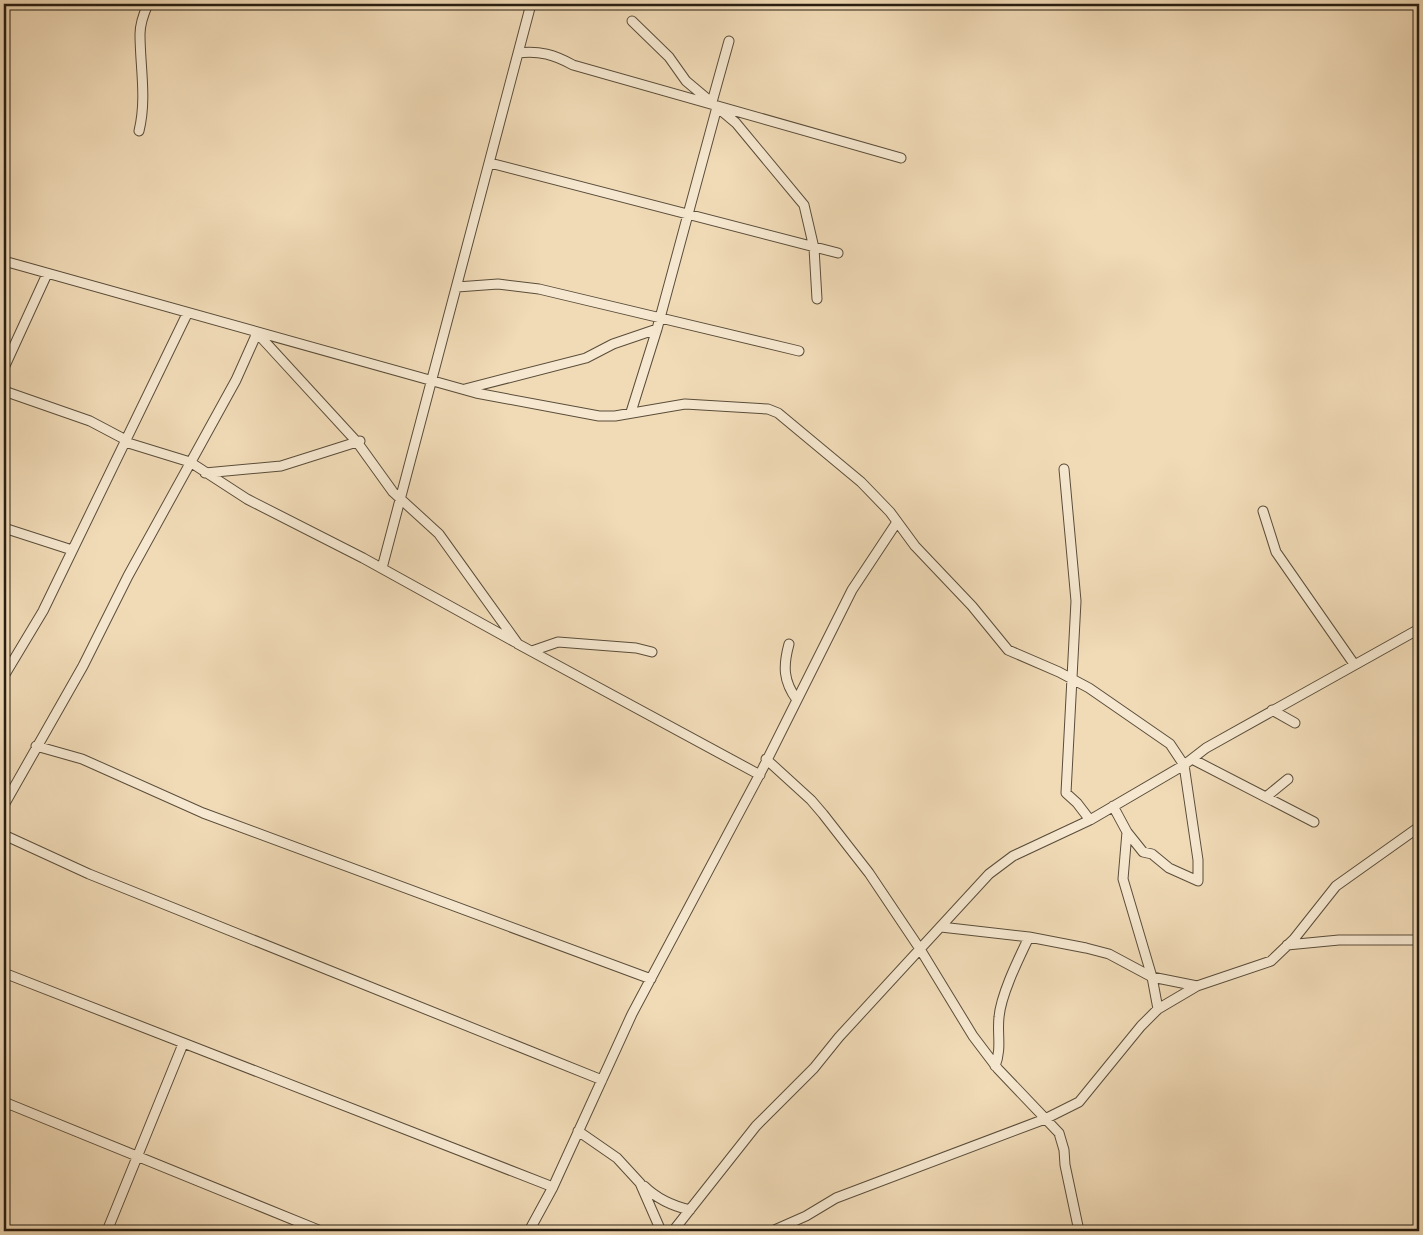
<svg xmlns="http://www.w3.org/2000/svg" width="1423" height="1235" font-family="'Libre Caslon Text',serif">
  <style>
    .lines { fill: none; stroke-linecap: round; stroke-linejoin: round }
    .minor-casing { stroke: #5a4d3a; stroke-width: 11 }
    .minor { stroke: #f6e8d0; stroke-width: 9 }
  </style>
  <rect width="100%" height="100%" fill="#f1dbb7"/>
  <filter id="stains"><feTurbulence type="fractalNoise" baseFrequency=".004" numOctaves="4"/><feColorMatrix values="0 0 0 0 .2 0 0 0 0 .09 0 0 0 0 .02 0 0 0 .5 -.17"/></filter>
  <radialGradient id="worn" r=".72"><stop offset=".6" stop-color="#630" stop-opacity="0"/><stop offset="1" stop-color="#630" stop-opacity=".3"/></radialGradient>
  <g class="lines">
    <defs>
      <path id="minor" d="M632,21L669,57L686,81L736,123L804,205L814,248L817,299
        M518,53C539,50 555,55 573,65L901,158
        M712,102L729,41
        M139,131C147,98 140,67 140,34C140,24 144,13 148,4
        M490,163L838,253
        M4,261L476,393L599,416H615L685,404L768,409L778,413L861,482L890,512L915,546L972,606L1008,650L1059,672L1089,688L1170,744L1184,765L1198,860V881L1169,868L1152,854L1143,852L1127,832
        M457,287L498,284L539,289L799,351
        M4,368L47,274
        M465,389L586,358L613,344L657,329
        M4,391L90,421L126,440
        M631,412L657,329L717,107
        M125,442L190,462L247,499L363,558L515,642
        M1064,469L1076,601L1066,793L1077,803L1090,820
        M205,473L281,466L360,441
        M1263,511L1276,552L1354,664
        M4,528L72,550
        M382,568L531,4
        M789,644C783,666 783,681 797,700
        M532,651L558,642L636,648L652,652
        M4,676L43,611L187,314
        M1272,710L1295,723
        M36,746L82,759L203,813L651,979
        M766,759L811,800L823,814L869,873L920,949L973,1036L998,1069L1059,1133L1064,1150L1065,1165L1079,1231
        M1192,759L1314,822
        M1266,797L1288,779
        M4,805L83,666L128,576L236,380L257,333L357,442L393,492L439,534L518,644L760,775
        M1113,806L1127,832L1123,879L1152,977L1158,1009
        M4,835L89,874L602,1080
        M941,927L1029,937L1086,948L1109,954L1152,977L1197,986
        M1287,945L1339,940H1419
        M4,973L553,1187
        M995,1066C1002,1049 997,1034 999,1017C1001,994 1019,958 1029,937
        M4,1102L321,1231
        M578,1131L617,1158L640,1183L661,1231
        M644,1186C656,1198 673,1206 690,1210
        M107,1231L183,1044
        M529,1231L553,1187L632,1014L763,768L852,590L897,522
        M673,1231L756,1126L814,1068L839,1037L989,874L1013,856L1090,820L1184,765L1206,748L1419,629
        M772,1231L806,1216L836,1198L1045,1119L1079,1102L1141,1026L1158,1009L1197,986L1271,961L1294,939L1336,886L1419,827"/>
    </defs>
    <!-- minor casing -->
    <use href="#minor" class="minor-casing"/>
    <!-- minor -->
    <use href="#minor" class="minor"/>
  </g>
  <!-- margin -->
  <rect width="1423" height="1235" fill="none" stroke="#f1dbb7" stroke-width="20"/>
  <rect x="5" y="5" width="1413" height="1225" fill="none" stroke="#281e11" stroke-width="2.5"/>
  <rect x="10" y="10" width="1403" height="1215" fill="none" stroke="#281e11"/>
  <rect width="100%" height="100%" filter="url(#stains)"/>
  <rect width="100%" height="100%" fill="url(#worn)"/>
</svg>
